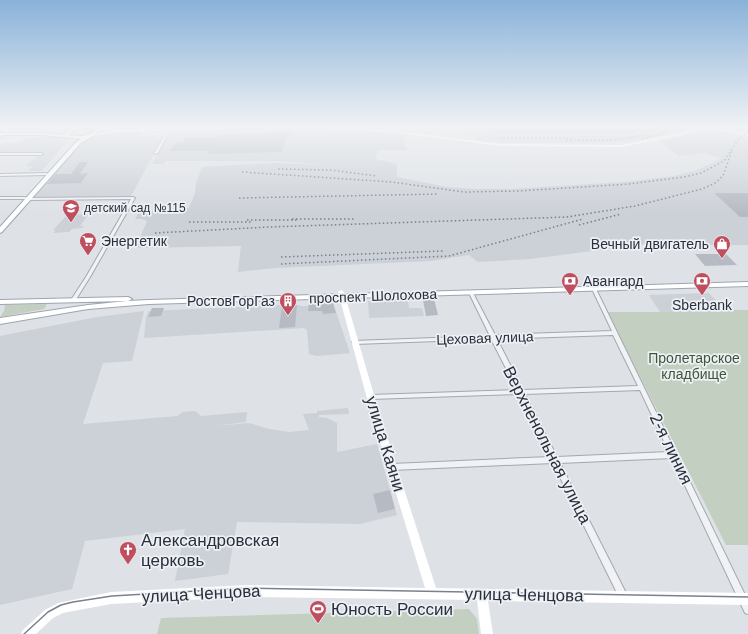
<svg xmlns="http://www.w3.org/2000/svg" width="748" height="634" font-family="Helvetica,sans-serif">
  <style>
    .built { fill: #ccd0d7 }
    .green { fill: #c3cfc0 }
    .building { fill: #b6bac2 }
    .lines { fill: none; stroke-linecap: round; stroke-linejoin: round }
    .street-casing { stroke: #a4a8af; stroke-width: 2 }
    .primary-casing { stroke: #9fa5b0; stroke-width: 2 }
    .street { fill: #f0f2f5; fill-rule: evenodd }
    .secondary { fill: #fff; fill-rule: evenodd }
    .primary { fill: #fff; fill-rule: evenodd }
    .tram { stroke: #79808e; stroke-width: 1.5 }
    .rail { stroke: #79808e; stroke-width: 1.5; stroke-dasharray: 1.5 2.5; stroke-linecap: butt }
    .labels { text-anchor: middle; dominant-baseline: central; stroke-width: 3.5; stroke-linejoin: round; paint-order: stroke }
    .far-poi-label { font-size: 12px; fill: #292f3b; stroke: #edf0f4; text-anchor: start }
    .poi-label { font-size: 14px; fill: #292f3b; stroke: #edf0f4; text-anchor: start }
    .street-label { font-size: 14px; fill: #292f3b; stroke: #edf0f4 }
    .park-label { font-size: 14px; fill: #3d5538; stroke: #edf0f4 }
    .near-street-label { font-size: 17px; fill: #292f3b; stroke: #edf0f4 }
    .near-poi-label { font-size: 17px; fill: #292f3b; stroke: #edf0f4; text-anchor: start }
  </style>
  <rect width="100%" height="100%" fill="#dee1e6"/>
  <!-- built -->
  <path class="built" d="M283,126L403,134L407,150H378L375,159L397,164V177L447,187L474,189H512L624,182L673,176L694,171L715,162L721,158L704,153L679,156L659,141L714,129L739,135L748,138V245H656L653,243L530,259L478,262L469,255L430,261L276,268L238,272L241,246L136,248L147,221L142,219H135L139,212L189,208L195,193L196,183L202,167L276,163L332,165L276,161H166L164,164H152L170,131Z
    M474,126H703L629,142L599,143L483,142L471,136L460,134L459,131L471,128Z
    M141,132L139,136L164,135L131,196L31,198L85,139L102,133Z
    M57,137L67,141L42,171H27L33,167L25,166L41,153H0V146L5,143H18L25,138Z
    M85,214L88,215L80,226H84L82,228L72,229L69,232L53,233L55,231L54,229L66,216L70,215Z
    M709,293L726,312H660L649,295Z
    M408,300L409,308H422L424,316L369,318L368,301Z
    M333,303L350,353L317,356L309,354L307,330L304,328L144,338L146,317L149,311L282,305H300V306H308L309,304Z
    M144,311L132,361L103,363L83,424L177,416L183,412L195,411L201,416L247,412L246,422L215,426L249,423L269,429L289,432L309,430L303,414L317,413V411L348,408L349,414L319,415V417L327,418L337,423V452L377,444L397,515L360,524L237,522L228,574L175,581L185,529L85,541L72,589L0,605V336L97,317Z"/>
  <!-- green -->
  <path class="green" d="M47,304L44,309L0,317L4,311L5,305Z
    M724,310H748V545H726L607,312H725Z
    M469,609L477,619L479,634H157L161,618Z"/>
  <!-- building -->
  <path class="building" d="M270,131H291L290,137H286L282,152L208,154L210,151H169L176,142H183L186,137H217L218,135L270,133Z
    M80,162H88L80,174L88,173L81,183L47,184L56,174H71Z
    M714,193H748V217H740Z
    M695,254H726L737,265L705,266Z
    M434,299L438,315L426,316L423,300Z
    M333,303L336,313L323,314L322,311H308L309,304Z
    M282,305H297L295,327L279,328Z
    M152,308H164L161,316L148,317Z
    M390,490L395,509L378,513L373,494Z"/>
  <g class="lines">
    <defs>
      <path id="street" d="M169,129L170,130L158,153L155,154L154,153L168,130Z
        M3,133L5,134L0,138V136Z
        M0,153H41L43,154L41,155H0Z
        M46,173L48,174L47,175L0,176V174Z
        M0,197H25L27,198L25,199H0Z
        M133,197L135,198L90,277L75,301H71V300L86,277L131,199L28,200L26,199L28,198Z
        M592,288H594L596,289L748,601V614L745,613L672,458L560,463L626,593L627,596L626,599L623,600L620,599L553,463L392,470L390,469L389,467L390,465L392,464L550,457L519,394L371,399H369L368,397L369,395H371L517,390L491,339L355,344L352,342L353,341L490,336L469,293L471,292L473,293L495,335L612,331L592,289ZM613,335L638,386L523,390L497,339ZM640,390L669,452L557,457L525,394Z"/>
      <path id="primary" d="M79,126H92L101,130C95,136 87,139 80,144L2,232L0,233V227L76,142L81,139L41,135H0V133H41L63,135L69,129ZM86,128L96,130C88,137 78,136 68,135L77,129Z
        M748,282V286L149,304L88,309L0,324V318L88,305L127,301L0,304V300L128,297L132,299L128,301L149,300Z"/>
    </defs>
    <!-- street casing -->
    <use href="#street" class="street-casing"/>
    <!-- primary casing -->
    <use href="#primary" class="primary-casing"/>
    <!-- street -->
    <use href="#street" class="street"/>
    <!-- secondary -->
    <path class="secondary" d="M249,126H273L271,127L120,132L112,131V133H111L93,136L91,135L110,131L96,129V127H97L120,130Z
      M307,126H320L398,131L501,144L622,145L706,128L722,129L748,134V136L722,131L706,130L622,147L501,146L398,133L309,127Z
      M341,290L344,292L376,402L436,588L748,593V605L488,601L493,634H481L477,600L247,597L111,604L63,613L53,618L36,634H21L23,630L45,610L58,603L111,592L247,585L425,588L368,402L338,292Z"/>
    <!-- primary -->
    <use href="#primary" class="primary"/>
    <!-- tram -->
    <path class="tram" d="M24,634L48,612L61,605L73,602L112,596L247,588L748,597"/>
    <!-- rail -->
    <path class="rail" d="M492,132H629L651,130L669,126
      M499,138H573
      M642,139L661,134L679,126
      M566,140H612L646,135
      M278,169L331,170L377,176
      M242,172L392,182L464,192L519,191L629,184L684,177L701,173L724,161L738,140L748,132
      M239,198L439,194
      M292,219H354
      M247,220H297
      M189,222H253
      M579,225L621,214
      M155,233L269,227L567,217L635,206L702,189L715,183L723,176L732,150
      M281,257L443,251
      M281,264L449,256L583,219"/>
  </g>
  <!-- sky -->
  <linearGradient id="sky" x2="0" y2="1"><stop stop-color="#89b2d9"/><stop offset="0.59" stop-color="#f0f2f4"/><stop offset="1" stop-color="#f0f2f4" stop-opacity="0"/></linearGradient>
  <rect width="748" height="214" fill="url(#sky)"/>
  <!-- icons -->
  <defs>
    <symbol id="school-pin" viewBox="-11 -11 22 30"><path d="M0 17L-7.5 6A9.5 9.5 0 1 1 7.5 6Z" fill="#bf4f5e" stroke="#edf0f4"/><path d="M0-5L7-2L0 1L-7-2ZM-4 1L0 2.5L4 1V4Q0 6-4 4Z" fill="#fff"/></symbol>
    <symbol id="supermarket-pin" viewBox="-11 -11 22 30"><path d="M0 17L-7.5 6A9.5 9.5 0 1 1 7.5 6Z" fill="#bf4f5e" stroke="#edf0f4"/><path d="M-6-5.5h2.5l.6 2H6L4.5 2H-2.5L-4.4-4H-6ZM-1.5 3.2a1.3 1.3 0 1 0 .1 0ZM3 3.2a1.3 1.3 0 1 0 .1 0Z" fill="#fff"/></symbol>
    <symbol id="shop-pin" viewBox="-11 -11 22 30"><path d="M0 17L-7.5 6A9.5 9.5 0 1 1 7.5 6Z" fill="#bf4f5e" stroke="#edf0f4"/><path d="M-5-2.5h2.3a2.7 3.5 0 0 1 5.4 0H5L5.5 6h-11ZM-1.5-2.5h3a1.5 2.3 0 0 0-3 0Z" fill="#fff"/></symbol>
    <symbol id="bank-pin" viewBox="-11 -11 22 30"><path d="M0 17L-7.5 6A9.5 9.5 0 1 1 7.5 6Z" fill="#bf4f5e" stroke="#edf0f4"/><path d="M-6-4H6V4H-6ZM0-2.3a2.3 2.3 0 1 0 0 4.6a2.3 2.3 0 1 0 0-4.6Z" fill="#fff"/></symbol>
    <symbol id="building-pin" viewBox="-11 -11 22 30"><path d="M0 17L-7.5 6A9.5 9.5 0 1 1 7.5 6Z" fill="#bf4f5e" stroke="#edf0f4"/><path d="M-4-6H4V6H1V3H-1V6H-4ZM-2.5-4.3h1.7v1.8h-1.7ZM.8-4.3h1.7v1.8H.8ZM-2.5-1h1.7V.8h-1.7ZM.8-1h1.7V.8H.8Z" fill="#fff"/></symbol>
    <symbol id="church-pin" viewBox="-11 -11 22 30"><path d="M0 17L-7.5 6A9.5 9.5 0 1 1 7.5 6Z" fill="#bf4f5e" stroke="#edf0f4"/><path d="M-1.2-6h2.4v3.5h3.3v2.4h-3.3V6h-2.4V-.1h-3.3v-2.4h3.3Z" fill="#fff"/></symbol>
    <symbol id="stadium-pin" viewBox="-11 -11 22 30"><path d="M0 17L-7.5 6A9.5 9.5 0 1 1 7.5 6Z" fill="#bf4f5e" stroke="#edf0f4"/><path d="M0-5a6.5 5 0 1 0 0 10a6.5 5 0 1 0 0-10ZM-3.5-1.8h7v3.6h-7Z" fill="#fff"/></symbol>
  </defs>
  <g fill-rule="evenodd">
    <use href="#school-pin" x="61" y="198" width="20" height="27"/>
    <use href="#supermarket-pin" x="78" y="231" width="20" height="27"/>
    <use href="#shop-pin" x="712" y="234" width="20" height="27"/>
    <use href="#bank-pin" x="560" y="271" width="20" height="27"/>
    <use href="#bank-pin" x="692" y="271" width="20" height="27"/>
    <use href="#building-pin" x="278" y="291" width="20" height="27"/>
    <use href="#church-pin" x="118" y="540" width="20" height="27"/>
    <use href="#stadium-pin" x="308" y="599" width="20" height="27"/>
  </g>
  <g class="labels">
    <!-- far-poi labels -->
    <g class="far-poi-label">
      <text x="84" y="208">детский сад №115</text>
    </g>
    <!-- poi labels -->
    <g class="poi-label">
      <text x="101" y="241">Энергетик</text>
      <text x="709" y="244" text-anchor="end">Вечный двигатель</text>
      <text x="583" y="281">Авангард</text>
      <text x="275" y="301" text-anchor="end">РостовГорГаз</text>
      <text x="702" y="305" text-anchor="middle">Sberbank</text>
    </g>
    <!-- street labels -->
    <g class="street-label">
      <text transform="translate(373 296) rotate(-2)">проспект Шолохова</text>
      <text transform="translate(485 338) rotate(-2)">Цеховая улица</text>
    </g>
    <!-- park labels -->
    <g class="park-label">
      <text x="694" y="358">Пролетарское<tspan x="694" dy="16">кладбище</tspan></text>
    </g>
    <!-- near-street labels -->
    <g class="near-street-label">
      <text transform="translate(385 444) rotate(73)">улица Каяни</text>
      <text transform="translate(547 445) rotate(63)">Верхненольная улица</text>
      <text transform="translate(671 449) rotate(64)">2-я линия</text>
      <text transform="translate(201 594) rotate(-3)">улица Ченцова</text>
      <text transform="translate(524 595) rotate(1)">улица Ченцова</text>
    </g>
    <!-- near-poi labels -->
    <g class="near-poi-label">
      <text x="141" y="540">Александровская<tspan x="141" dy="20">церковь</tspan></text>
      <text x="331" y="609">Юность России</text>
    </g>
  </g>
</svg>
